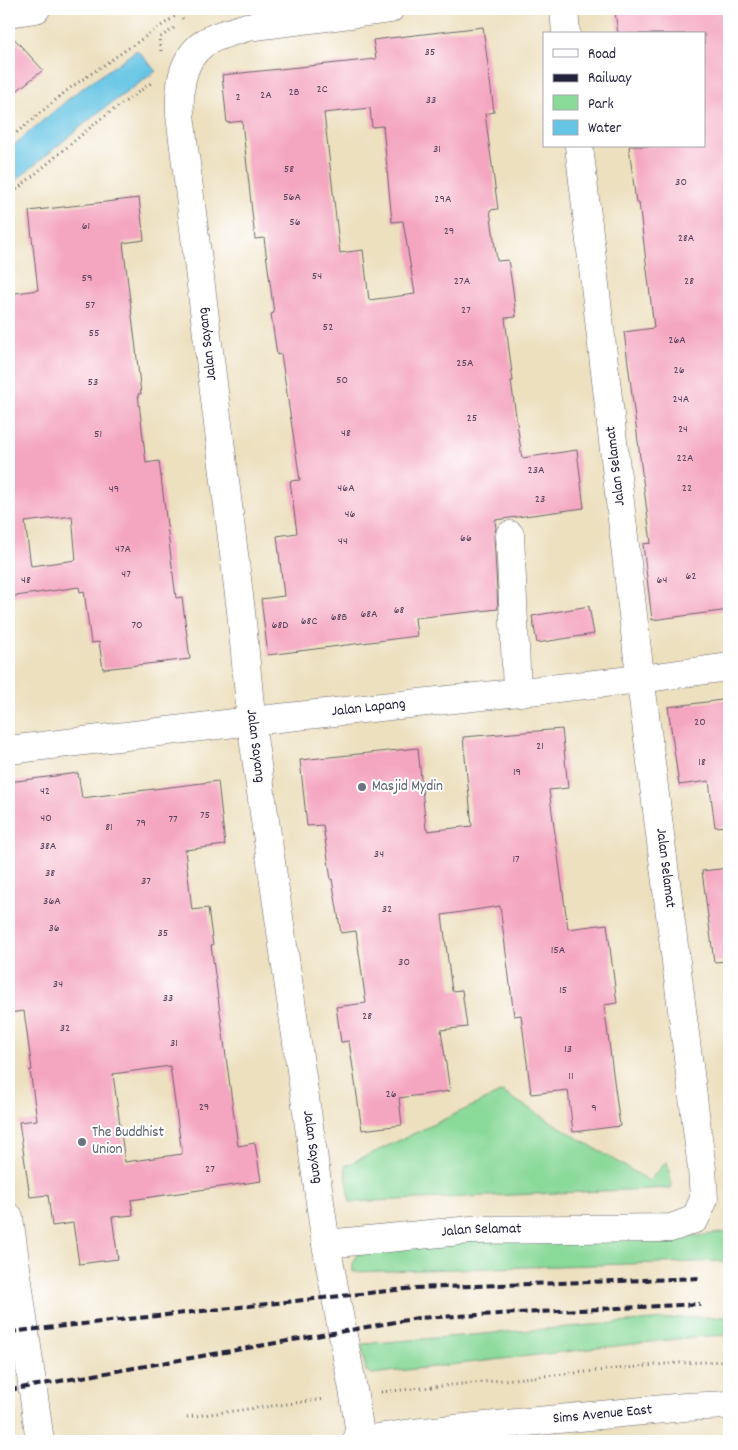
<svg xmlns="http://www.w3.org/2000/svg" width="738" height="1450" font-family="Dekko,sans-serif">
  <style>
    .green { fill: #89d999; stroke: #567e6a }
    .water { fill: #66c5e4; stroke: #447490 }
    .building { fill: #f4a5c0; fill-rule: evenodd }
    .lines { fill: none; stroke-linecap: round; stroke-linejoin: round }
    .minor-casing { stroke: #696469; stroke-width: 29 }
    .major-casing { stroke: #696469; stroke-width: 29 }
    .path { stroke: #696469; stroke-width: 3; stroke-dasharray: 1 4; stroke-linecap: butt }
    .minor { stroke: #fff; stroke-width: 28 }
    .major { stroke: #fff; stroke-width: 28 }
    .rail { stroke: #22223b; stroke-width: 4; stroke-dasharray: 8 4; stroke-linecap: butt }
    .worship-dot { fill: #6b7280; stroke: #fff; stroke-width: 2 }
    .labels { text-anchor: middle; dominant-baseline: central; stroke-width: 4; stroke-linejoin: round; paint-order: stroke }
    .number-label { font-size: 12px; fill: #56435c }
    .street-label { font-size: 15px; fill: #22223b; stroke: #fff }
    .worship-label { font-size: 15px; fill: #5b616d; stroke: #fff; text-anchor: start }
  </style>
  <rect width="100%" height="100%" fill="#fff"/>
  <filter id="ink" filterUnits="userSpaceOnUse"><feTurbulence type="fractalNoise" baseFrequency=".02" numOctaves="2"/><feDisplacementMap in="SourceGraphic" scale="10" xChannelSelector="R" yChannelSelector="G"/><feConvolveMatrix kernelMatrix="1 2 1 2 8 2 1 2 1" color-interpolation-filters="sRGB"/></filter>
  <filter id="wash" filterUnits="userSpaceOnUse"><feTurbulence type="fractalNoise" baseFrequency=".0096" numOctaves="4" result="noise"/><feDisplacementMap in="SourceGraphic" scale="20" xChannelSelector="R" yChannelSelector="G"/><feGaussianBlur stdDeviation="1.12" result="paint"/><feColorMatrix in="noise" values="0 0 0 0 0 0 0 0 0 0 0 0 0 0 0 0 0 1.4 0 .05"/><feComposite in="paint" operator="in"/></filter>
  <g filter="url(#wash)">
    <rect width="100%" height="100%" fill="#ede0bf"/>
    <!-- green -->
    <path class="green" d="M502,1092L649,1181L667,1161L672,1188L350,1202L345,1166Z
      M729,1232V1261L353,1272V1263L359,1252L478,1238L697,1236Z
      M690,1317H729V1335L694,1337L372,1374L366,1371L362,1344Z"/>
    <!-- water -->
    <path class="water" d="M137,50L156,71L95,115L9,186V149L77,92Z"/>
    <g id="blocks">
      <!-- building -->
      <path class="building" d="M636,9H723L729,61V610L652,620L643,544L651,543L624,332L654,328L639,203H636L629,146H704V34H618L615,11Z
        M483,27L494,112L485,114L498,209L490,210L497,261L508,260L513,290L516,317L505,318L513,381H511L522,458L577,450L584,508L495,520L496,528L494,536L498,609L415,618L417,636L268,655L261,599L284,596L277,536L297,533L290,481L300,480L281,354L277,355L271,314L274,313L264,238L255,239L242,121L227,123L222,75L376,59L373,40ZM370,108L372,127L383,126L392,222L403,221L415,294L369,300L363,250L340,253L324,113Z
        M9,33L43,70L9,97Z
        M139,198L144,240L123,243L135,341L141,394H138L146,463L159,461L176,598L182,597L190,659L103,669L99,642L91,643L84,591L80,592L79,587L9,597V294L38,290L29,211ZM72,516L76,560L31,566L25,522Z
        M589,606L594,634L537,643L532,616Z
        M729,699V826L715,827L709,781L679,785L668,707Z
        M562,729L568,788L549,790L568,929L607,924L617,1003L604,1005L620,1126L573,1132L568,1090L531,1094L521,1015L514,1016L500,906L442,915L452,991L462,990L467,1027L441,1030L450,1091L399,1098L402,1125L362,1130L349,1041L341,1042L336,1007L366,1003L356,931L341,933L332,879L331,880L323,825L307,826L300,760L418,748L426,829H427V831L472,826L463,737Z
        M78,773L82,798L218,781L225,845L185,850L192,910L208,908L213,945H211L238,1146L255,1143L261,1181L131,1200L133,1215L112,1217L118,1259L79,1264L73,1223L52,1226L48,1195L30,1197L19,1122L37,1120L30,1070H32L24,1011L9,1013V782ZM170,1066L182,1154L125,1162L113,1074Z
        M729,868V961L714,962L702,871Z"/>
    </g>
  </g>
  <g filter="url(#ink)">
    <use href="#blocks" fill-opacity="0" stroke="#696469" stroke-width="1"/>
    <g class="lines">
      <defs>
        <g id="minor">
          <path d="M564,9L566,34"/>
          <path d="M9,13L36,9"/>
          <path d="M510,535L517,691"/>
          <path id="s1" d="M9,750L251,721L641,679L729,667"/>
          <path d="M9,1217L40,1441"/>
          <path id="s2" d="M326,1244L471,1230L671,1228L695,1219L704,1199L702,1169L639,667L579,146"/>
          <path d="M361,1441L354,1395L326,1244L253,737L241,611L180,115C179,90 180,61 203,44C215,35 233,32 247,27L390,9"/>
        </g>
        <g id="major">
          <path id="s3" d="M356,1441L412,1433L685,1407L729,1405"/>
        </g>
      </defs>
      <!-- minor casing -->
      <use href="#minor" class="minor-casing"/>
      <!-- major casing -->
      <use href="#major" class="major-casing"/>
      <!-- path -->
      <path class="path" d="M178,9L184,22
        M161,51L159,38L176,27
        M9,139L70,88L186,9
        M9,196L98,121L151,83
        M381,1392L677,1363L729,1361
        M187,1417L325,1399"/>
      <!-- minor -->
      <use href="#minor" class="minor"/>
      <!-- major -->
      <use href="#major" class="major"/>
      <!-- rail -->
      <path class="rail" d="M9,1332L415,1288L702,1278
        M9,1390L418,1318L700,1304"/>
    </g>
  </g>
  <!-- markers -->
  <g class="worship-dot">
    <circle cx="362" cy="787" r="5"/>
    <circle cx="82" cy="1142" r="5"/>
  </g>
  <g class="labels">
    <!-- number labels -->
    <g class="number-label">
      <text x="430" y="52">35</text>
      <text x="322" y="89">2C</text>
      <text x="294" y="92">2B</text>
      <text x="266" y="95">2A</text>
      <text x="238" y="97">2</text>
      <text x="431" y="100">33</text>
      <text x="437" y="149">31</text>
      <text x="289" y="169">58</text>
      <text x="681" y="182">30</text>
      <text x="292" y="197">56A</text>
      <text x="443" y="199">29A</text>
      <text x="295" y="222">56</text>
      <text x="86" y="226">61</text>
      <text x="449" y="231">29</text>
      <text x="686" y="238">28A</text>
      <text x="317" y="276">54</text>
      <text x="87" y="278">59</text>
      <text x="462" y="281">27A</text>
      <text x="689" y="281">28</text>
      <text x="90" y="305">57</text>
      <text x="466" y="310">27</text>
      <text x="328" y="327">52</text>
      <text x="94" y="333">55</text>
      <text x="677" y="340">26A</text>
      <text x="465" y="363">25A</text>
      <text x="679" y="370">26</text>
      <text x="342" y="380">50</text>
      <text x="93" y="382">53</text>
      <text x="681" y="399">24A</text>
      <text x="472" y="418">25</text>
      <text x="683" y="429">24</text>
      <text x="346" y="433">48</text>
      <text x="98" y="434">51</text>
      <text x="685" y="458">22A</text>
      <text x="536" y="470">23A</text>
      <text x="346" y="488">46A</text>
      <text x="687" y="488">22</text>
      <text x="114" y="489">49</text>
      <text x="540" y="499">23</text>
      <text x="350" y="514">46</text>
      <text x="466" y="538">66</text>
      <text x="343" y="541">44</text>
      <text x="123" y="549">47A</text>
      <text x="126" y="574">47</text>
      <text x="691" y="576">62</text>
      <text x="26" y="580">48</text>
      <text x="662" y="580">64</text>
      <text x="399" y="610">68</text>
      <text x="369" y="614">68A</text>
      <text x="339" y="617">68B</text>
      <text x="309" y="621">68C</text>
      <text x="137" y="625">70</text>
      <text x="280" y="625">68D</text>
      <text x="700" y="722">20</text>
      <text x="540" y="746">21</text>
      <text x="702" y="762">18</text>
      <text x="517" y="772">19</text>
      <text x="45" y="791">42</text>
      <text x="205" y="815">75</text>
      <text x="46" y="818">40</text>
      <text x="173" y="819">77</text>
      <text x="141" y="823">79</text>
      <text x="109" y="827">81</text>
      <text x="48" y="846">38A</text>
      <text x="379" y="854">34</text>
      <text x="516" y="859">17</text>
      <text x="50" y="873">38</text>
      <text x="146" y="881">37</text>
      <text x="52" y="901">36A</text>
      <text x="387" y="909">32</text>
      <text x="54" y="928">36</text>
      <text x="163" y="933">35</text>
      <text x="558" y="950">15A</text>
      <text x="404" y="962">30</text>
      <text x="58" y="984">34</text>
      <text x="563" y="990">15</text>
      <text x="168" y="998">33</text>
      <text x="367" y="1016">28</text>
      <text x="65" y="1028">32</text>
      <text x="174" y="1043">31</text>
      <text x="568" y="1049">13</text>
      <text x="571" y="1076">11</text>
      <text x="391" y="1094">26</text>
      <text x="204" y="1107">29</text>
      <text x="594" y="1108">9</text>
      <text x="210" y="1169">27</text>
    </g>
    <!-- street labels -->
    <g class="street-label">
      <text transform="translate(208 344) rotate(-97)">Jalan Sayang</text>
      <text transform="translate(616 466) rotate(-97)">Jalan Selamat</text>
      <text stroke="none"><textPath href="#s1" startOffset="362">Jalan Lapang</textPath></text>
      <text transform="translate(255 746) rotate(83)">Jalan Sayang</text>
      <text transform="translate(665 868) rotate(83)">Jalan Selamat</text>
      <text transform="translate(312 1147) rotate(82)">Jalan Sayang</text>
      <text stroke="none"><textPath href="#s2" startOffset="156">Jalan Selamat</textPath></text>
      <text stroke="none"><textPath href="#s3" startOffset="248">Sims Avenue East</textPath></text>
    </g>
    <!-- worship labels -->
    <g class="worship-label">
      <text x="372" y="787">Masjid Mydin</text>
      <text x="92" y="1133">The Buddhist<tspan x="92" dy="17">Union</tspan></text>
    </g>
  </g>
  <!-- margin -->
  <rect width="738" height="1450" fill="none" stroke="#fff" stroke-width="30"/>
  <!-- legend -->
  <rect x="543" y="32" width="162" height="115" fill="#ffffff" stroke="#a7a7b1"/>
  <rect x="553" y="49" width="25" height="8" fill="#ffffff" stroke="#a7a7b1"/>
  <text x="588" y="58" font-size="15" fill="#22223b">Road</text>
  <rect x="553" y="74" width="25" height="8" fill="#22223b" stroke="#a7a7b1"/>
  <text x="588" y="82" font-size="15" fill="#22223b">Railway</text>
  <rect x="553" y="95" width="25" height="15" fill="#89d999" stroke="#a7a7b1"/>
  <text x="588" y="108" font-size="15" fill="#22223b">Park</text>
  <rect x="553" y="120" width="25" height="15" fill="#66c5e4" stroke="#a7a7b1"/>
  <text x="588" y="132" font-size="15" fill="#22223b">Water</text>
</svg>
